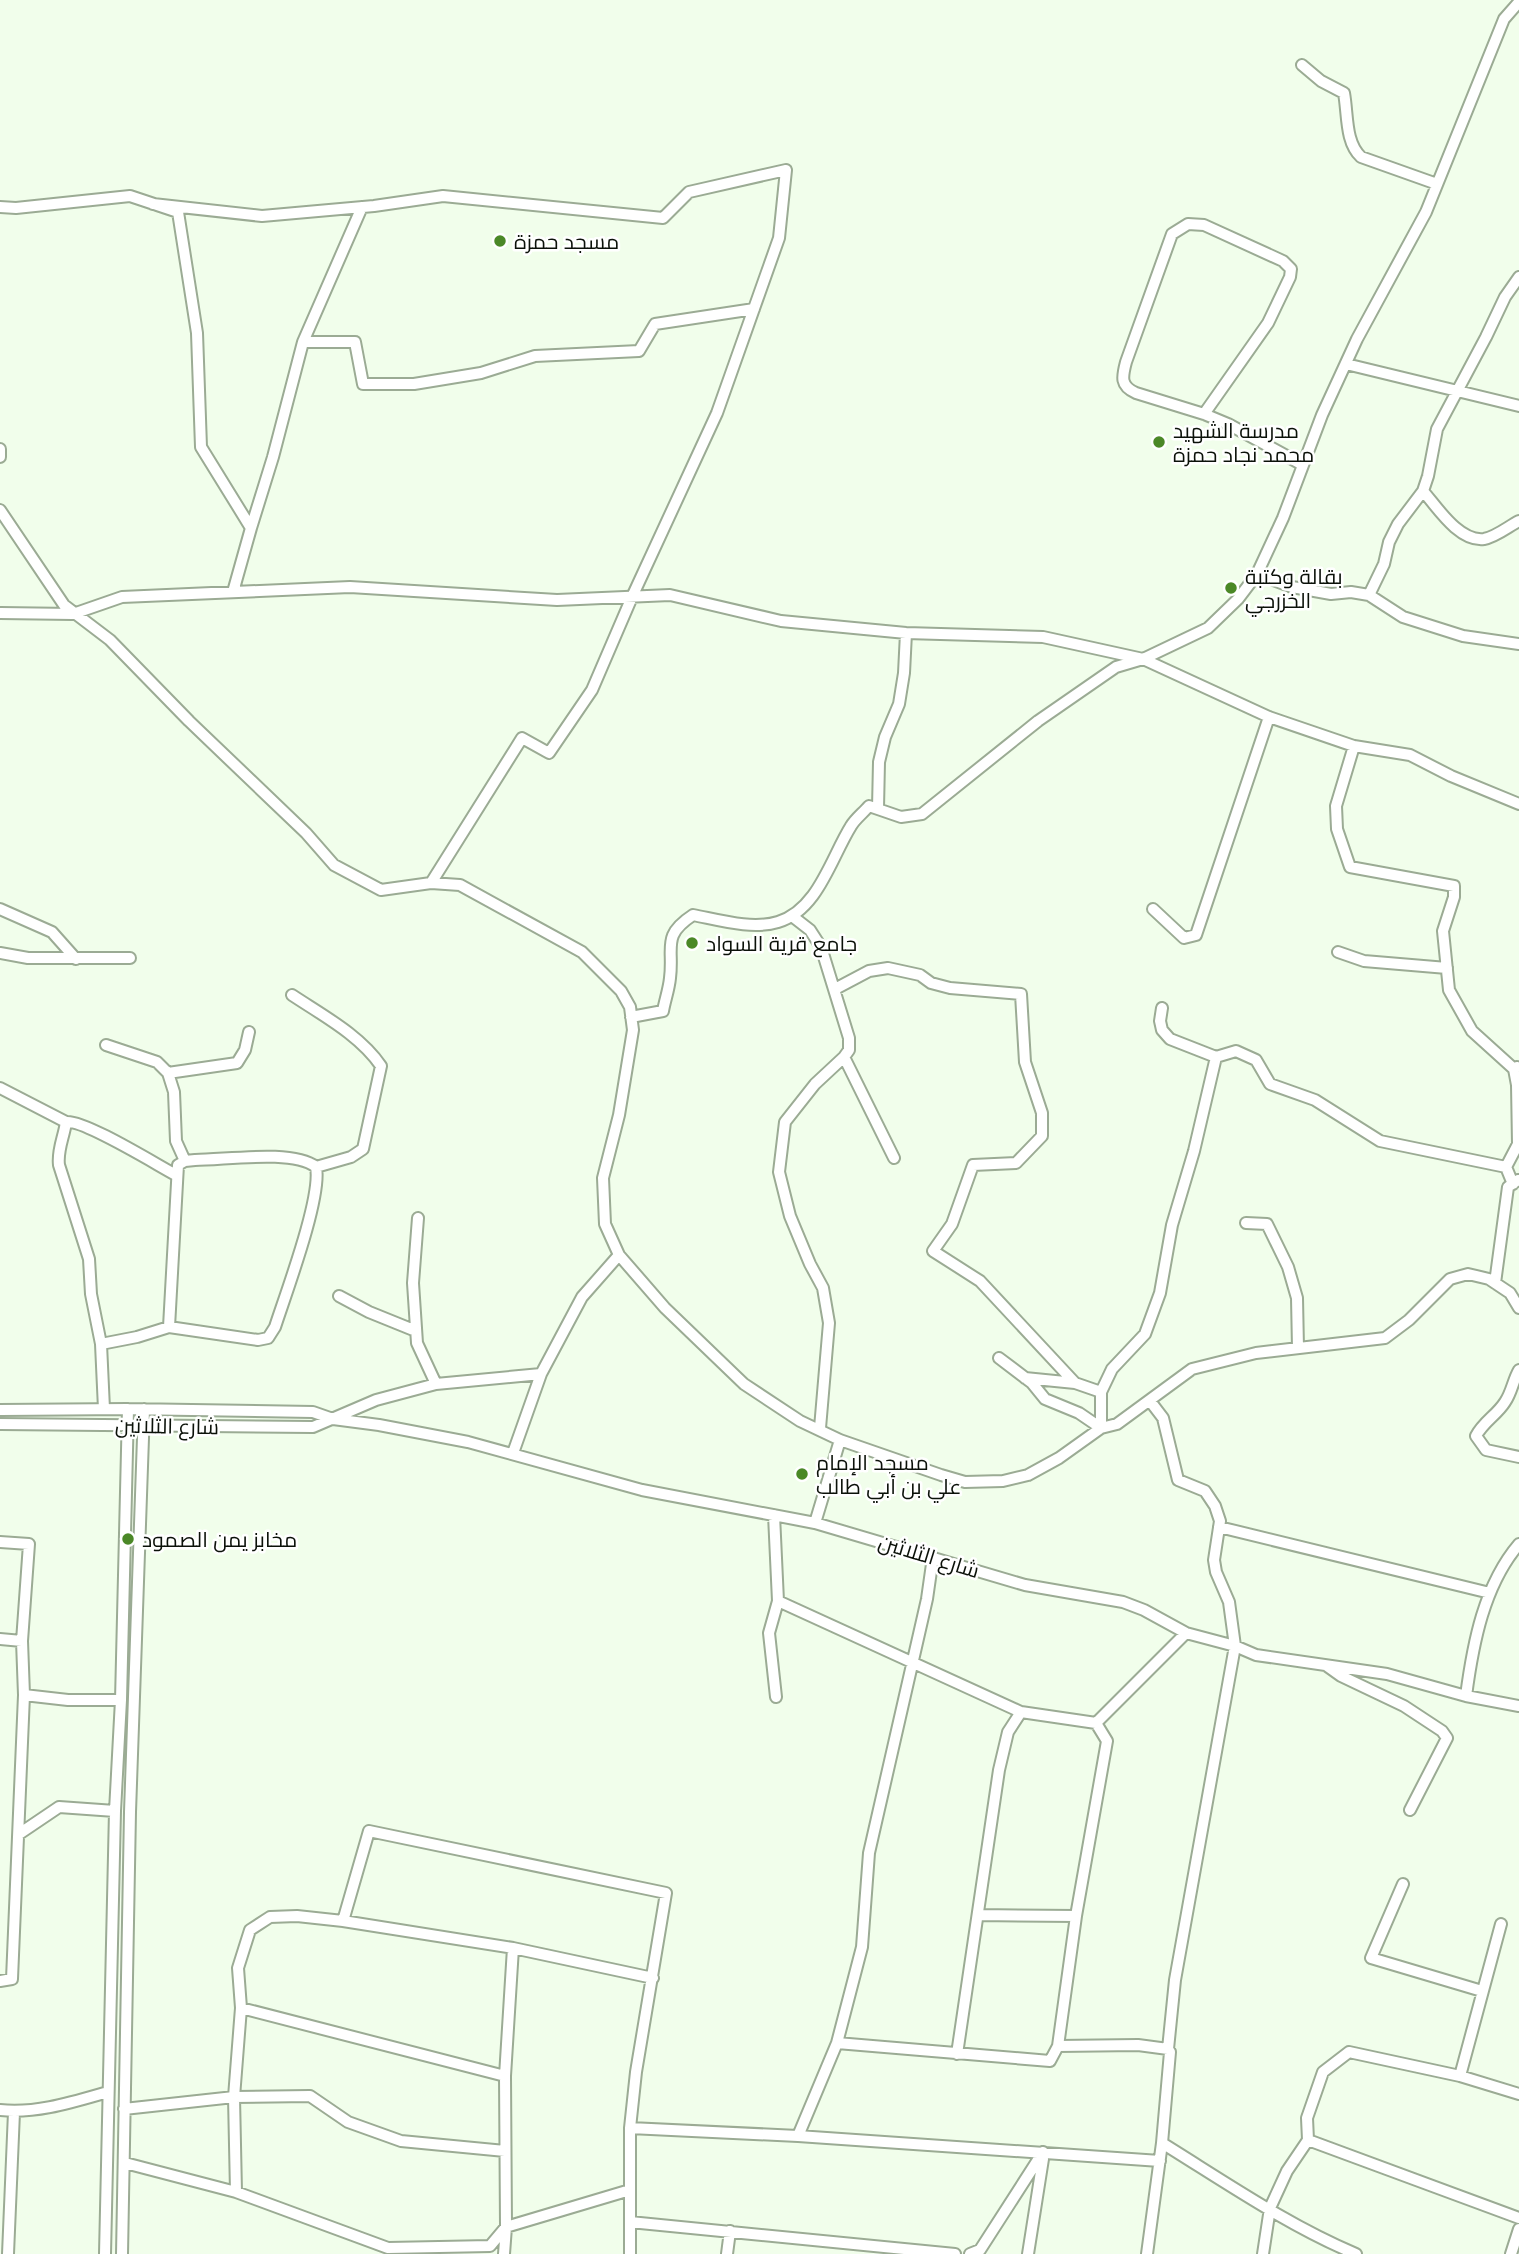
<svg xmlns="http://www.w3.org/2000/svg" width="1519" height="2254" font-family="'Space Grotesk',Cairo,sans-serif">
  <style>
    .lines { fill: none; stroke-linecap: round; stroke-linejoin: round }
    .minor-casing { stroke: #9bab94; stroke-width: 14 }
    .minor { stroke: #fff; stroke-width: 10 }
    .poi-dot { fill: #4b8827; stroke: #fff; stroke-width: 2.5 }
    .labels { text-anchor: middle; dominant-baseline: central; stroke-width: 5; stroke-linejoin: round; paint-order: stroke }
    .poi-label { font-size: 21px; fill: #0b1109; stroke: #fff; text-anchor: start }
    .street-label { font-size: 21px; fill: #0b1109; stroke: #fff }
  </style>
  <rect width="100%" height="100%" fill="#f1feeb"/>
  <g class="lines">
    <defs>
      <path id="minor" d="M1302,65L1321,81L1344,93C1348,115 1345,142 1361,157L1437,184
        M153,204L262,216L374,206L443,196L663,218L689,192L786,170L779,238L717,413L632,597L592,690L549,753L522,738L431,883
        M0,207L16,208L130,196L178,212L197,333L201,447L251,528L233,592
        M303,342L362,207
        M1346,364L1519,406
        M1204,414L1268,323L1290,277L1291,269L1283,261L1204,225L1188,224L1172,234L1126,362C1122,377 1120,386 1136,393L1204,414L1228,424L1303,465
        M0,449V457
        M1423,491C1437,507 1459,542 1484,539C1496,537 1509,526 1519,521
        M0,510L64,605L110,640L189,721L306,833L334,865L381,890L431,883L460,885L582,952L621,991L630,1007L633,1030L619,1115L603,1178L605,1224L619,1255L665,1308L744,1384L800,1421L840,1440L941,1475L965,1482L1003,1481L1028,1475L1059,1458L1101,1428L1117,1424L1192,1369L1256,1353L1385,1338L1409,1320L1450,1279L1468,1274L1489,1279L1510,1293L1519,1308
        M251,528L273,457L303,342H355L363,384H414L481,373L535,356L639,351L655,324L754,309
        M1257,574L1292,587L1331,594L1351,592L1369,595L1403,617L1463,636L1519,644
        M1369,595L1384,564L1389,542L1398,524L1423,491L1428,476L1437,429L1486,337L1505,297L1519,277
        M0,613L73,614L122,597L350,587L557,600L670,595L781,621L906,633L1043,637L1143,659L1269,717L1354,746L1410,755L1451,776L1519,804
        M1354,746L1336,806L1337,829L1350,867L1454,886V897L1443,931L1449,990L1472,1031L1514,1069
        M878,808L879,762L885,737L899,704L904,673L906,633
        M0,909L52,932L76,959
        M1153,909L1184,938L1196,935L1269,717
        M792,916L810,930L821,947L849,1038V1050L844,1057L815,1084L785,1122L779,1172L790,1216L810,1264L823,1288L829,1323L820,1428
        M1338,952L1364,961L1447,968
        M0,953L28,958H130
        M835,989L869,971L888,968L920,975L931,983L950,988L1021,994L1025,1062L1042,1113V1136L1016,1163L973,1165L952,1224L933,1251L980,1281L1075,1383L1025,1378
        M292,995C322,1015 360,1035 381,1066L363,1149L351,1157L316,1167
        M1162,1008L1160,1021L1162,1030L1170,1039L1216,1057L1236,1051L1256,1060L1270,1084L1315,1100L1380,1141L1506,1167
        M631,1017L663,1011C665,1000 669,989 670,978C674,947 661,936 693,915C719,920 752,930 778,922C818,910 831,858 851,826C855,819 863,813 869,806L901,817L922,814L1038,721L1116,667L1143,659L1208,628L1238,599L1257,574L1283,518L1322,415L1357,339L1426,212L1504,19L1519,2
        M106,1045L157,1062L168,1073L174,1092L176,1141L185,1161
        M844,1057L894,1158
        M168,1073L237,1063L245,1050L249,1032
        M0,1088L66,1122
        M1513,1184L1506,1167L1518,1144L1517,1085L1514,1069L1517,1067
        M418,1218L413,1283L417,1343L436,1384
        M1246,1223L1267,1224L1288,1267L1297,1298L1298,1348
        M1495,1283L1508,1187L1518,1180
        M339,1296L369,1312L416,1331
        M101,1344L137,1337L169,1327L178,1165L185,1161L195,1160C226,1160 292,1149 316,1167C322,1197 286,1293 275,1327L268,1338L258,1340L169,1327
        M999,1358L1032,1383L1045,1399L1079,1413L1101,1428
        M1519,1370C1513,1380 1512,1392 1505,1402C1497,1415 1483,1422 1476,1436L1486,1450L1519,1457
        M1075,1383L1101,1392V1428
        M1101,1392L1112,1369L1145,1334L1160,1293L1172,1225L1194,1151L1216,1057
        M1150,1401L1163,1418L1178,1480L1205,1491L1215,1506L1220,1521L1214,1560L1216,1572L1229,1602L1235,1646L1175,1980L1168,2049
        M104,1409L101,1344L91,1294L89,1259L59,1165C57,1150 64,1137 66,1122C83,1119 157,1165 176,1175
        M0,1410L128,1409L313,1412L333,1419L379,1425L468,1442L642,1490L815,1523L1025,1585L1123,1602L1144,1610L1186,1633L1235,1646L1256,1655L1387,1674L1466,1696L1519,1706
        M0,1424L313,1427L376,1400L436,1384L541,1374
        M513,1453L541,1374L582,1297L619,1255
        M774,1515L778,1601L769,1633L776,1697
        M815,1523L840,1440
        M1219,1527L1490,1593
        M0,1542L29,1544L22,1641L24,1695L12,1979L0,1981
        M778,1601L1021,1712L1096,1723L1186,1633
        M0,1639L22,1641
        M1327,1666L1341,1676L1404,1706L1442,1731L1447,1738L1410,1810
        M24,1695L68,1700H121
        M1466,1696C1473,1643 1484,1585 1519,1544
        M19,1834L59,1807L115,1811
        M1403,1884L1371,1958L1482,1991
        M978,1915L1076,1916
        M343,1921L369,1831L666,1893L636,2072L630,2128V2254
        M241,2008L505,2076
        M837,2043L1050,2061L1058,2046L1138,2045L1168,2049L1170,2052L1162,2143L1147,2254
        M1058,2046L1076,1916L1107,1741L1096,1723
        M957,2054L999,1770L1008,1732L1021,1712
        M1460,2076L1501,1924
        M124,2109L234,2097L310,2096L348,2122L401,2141L505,2151
        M0,2110C36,2114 73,2102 108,2092
        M630,2128L798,2136L1160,2161
        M798,2136L837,2043L862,1947L869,1853L927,1599L933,1557
        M1308,2140L1519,2218
        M1162,2143C1225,2182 1289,2226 1356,2254
        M125,2163L236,2192L388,2248L490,2246L506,2227L630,2190
        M236,2192L234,2097L241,2008L238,1968L250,1930L270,1917L297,1916L343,1921L513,1948L653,1978
        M630,2222L955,2254
        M8,2254L14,2112
        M105,2254L115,1811L121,1700L128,1409
        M122,2254L130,1812L144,1409
        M504,2254L506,2227L505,2076L513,1948
        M727,2254L730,2231
        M970,2254L980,2250L1043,2152
        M1028,2254L1043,2159
        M1263,2254L1270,2208L1287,2171L1308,2140L1307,2118L1323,2072L1349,2052L1460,2076L1519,2094
        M1511,2254L1519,2229"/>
    </defs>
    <!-- minor casing -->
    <use href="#minor" class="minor-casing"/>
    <!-- minor -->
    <use href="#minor" class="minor"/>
  </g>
  <!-- markers -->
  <g class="poi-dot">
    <circle cx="500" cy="241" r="7"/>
    <circle cx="1159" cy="442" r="7"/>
    <circle cx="1231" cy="588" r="7"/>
    <circle cx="692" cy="943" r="7"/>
    <circle cx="802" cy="1474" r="7"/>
    <circle cx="128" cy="1539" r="7"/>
  </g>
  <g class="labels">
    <!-- poi labels -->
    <g class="poi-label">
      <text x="514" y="241">مسجد حمزة</text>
      <text x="1173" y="430">مدرسة الشهيد<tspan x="1173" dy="24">محمد نجاد حمزة</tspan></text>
      <text x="1245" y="576">بقالة وكتبة<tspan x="1245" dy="24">الخزرجي</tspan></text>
      <text x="706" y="943">جامع قرية السواد</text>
      <text x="816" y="1462">مسجد الإمام<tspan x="816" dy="24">علي بن أبي طالب</tspan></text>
      <text x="142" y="1539">مخابز يمن الصمود</text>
    </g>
    <!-- street labels -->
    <g class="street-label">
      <text transform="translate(167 1426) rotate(1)">شارع الثلاثين</text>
      <text transform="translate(929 1556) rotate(17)">شارع الثلاثين</text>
    </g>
  </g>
</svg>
